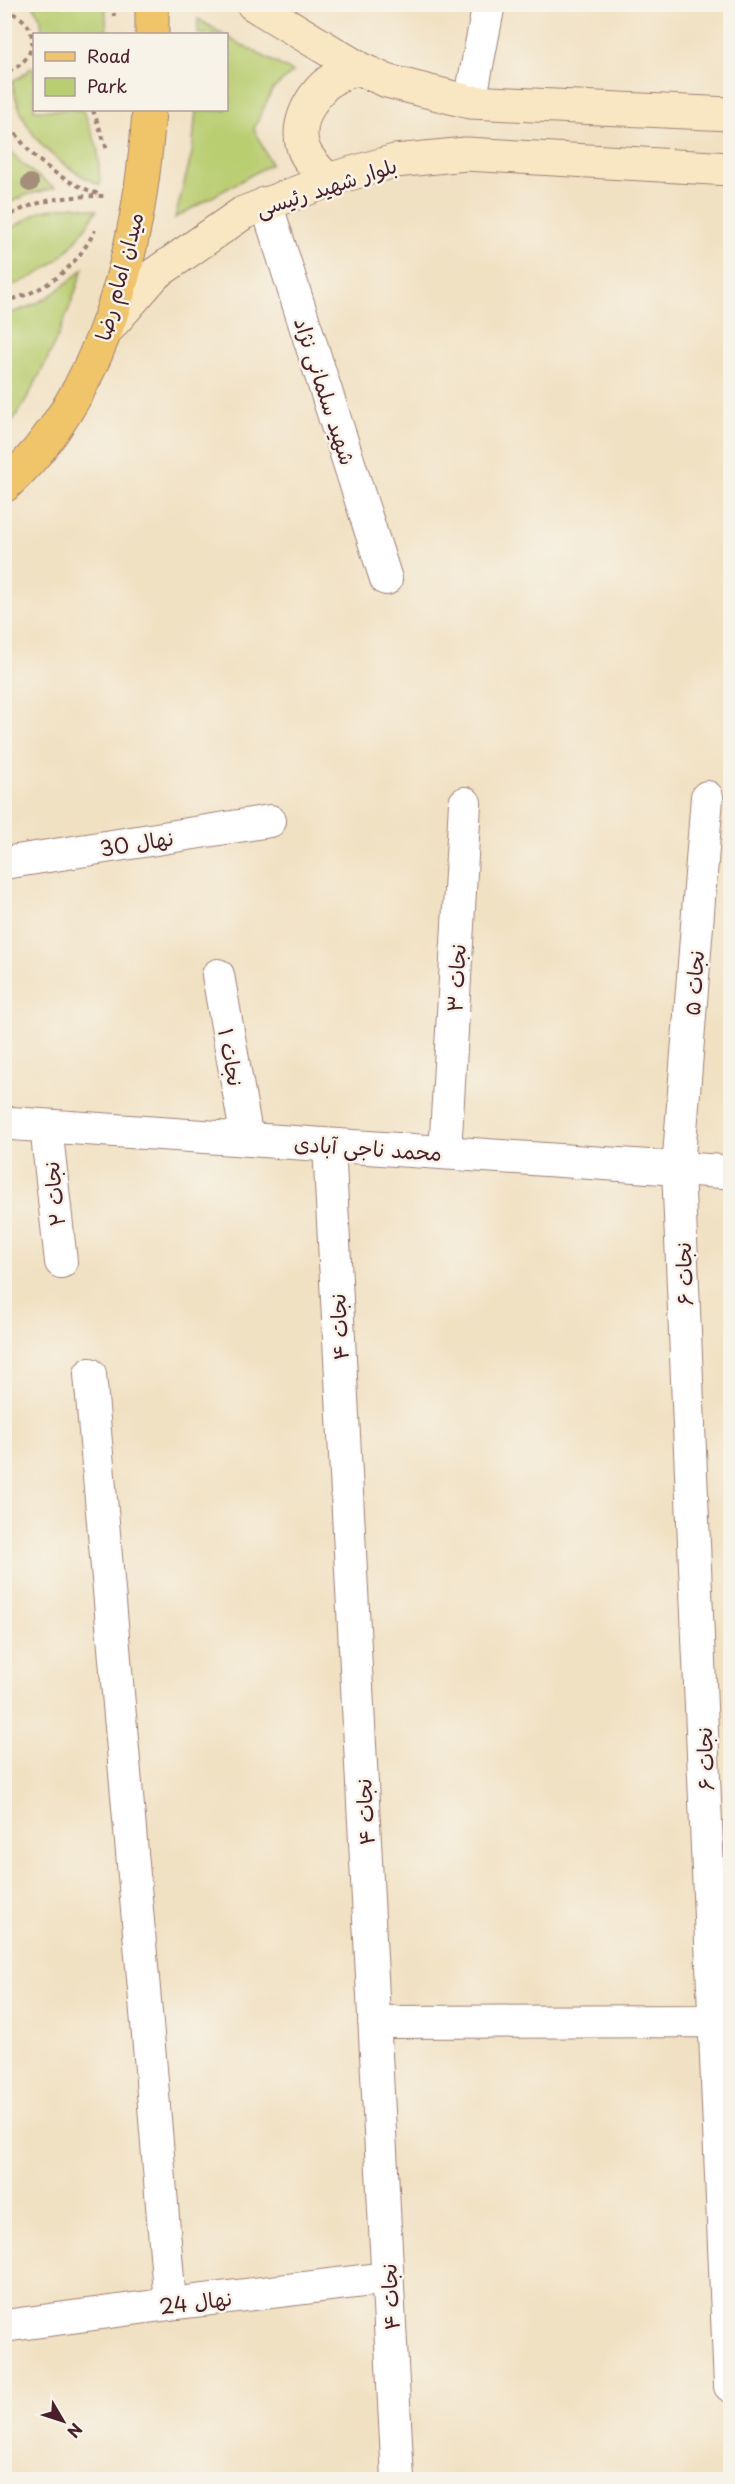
<svg xmlns="http://www.w3.org/2000/svg" width="735" height="2484" font-family="'Playpen Sans','Playpen Sans Arabic',sans-serif">
  <style>
    .green { fill: #b9cd71; stroke: #82764e; stroke-width: 1.5 }
    .lines { fill: none; stroke-linecap: round; stroke-linejoin: round }
    .minor-casing { stroke: #9e8077; stroke-width: 34 }
    .tertiary-casing { stroke: #9e8077; stroke-width: 35 }
    .secondary-casing { stroke: #9e8077; stroke-width: 35 }
    .primary-casing { stroke: #9e8077; stroke-width: 35 }
    .path { stroke: #9e8077; stroke-width: 4; stroke-dasharray: 4.5 4.5; stroke-linecap: butt }
    .minor { stroke: #fff; stroke-width: 32 }
    .tertiary { stroke: #fff; stroke-width: 33 }
    .secondary { stroke: #f9e7c3; stroke-width: 33 }
    .primary { stroke: #f0c469; stroke-width: 33 }
    .tree { fill: #a58e79 }
    .labels { text-anchor: middle; dominant-baseline: central; stroke-width: 5; stroke-linejoin: round; paint-order: stroke }
    .street-label { font-size: 21px; fill: #4a1f2b; stroke: #f7f3e8 }
  </style>
  <rect width="100%" height="100%" fill="#f7f3e8"/>
  <filter id="ink" filterUnits="userSpaceOnUse"><feTurbulence type="fractalNoise" baseFrequency=".0167" numOctaves="2"/><feDisplacementMap in="SourceGraphic" scale="12" xChannelSelector="R" yChannelSelector="G"/><feConvolveMatrix kernelMatrix="1 2 1 2 8 2 1 2 1" color-interpolation-filters="sRGB"/></filter>
  <filter id="wash" filterUnits="userSpaceOnUse"><feTurbulence type="fractalNoise" baseFrequency=".008" numOctaves="4" result="noise"/><feDisplacementMap in="SourceGraphic" scale="24" xChannelSelector="R" yChannelSelector="G"/><feGaussianBlur stdDeviation="1.35" result="paint"/><feColorMatrix in="noise" values="0 0 0 0 0 0 0 0 0 0 0 0 0 0 0 0 0 1.4 0 .05"/><feComposite in="paint" operator="in"/></filter>
  <g filter="url(#wash)">
    <rect width="100%" height="100%" fill="#f1e1c3"/>
    <!-- green -->
    <path class="green" d="M33,5H105L107,34H42L41,19Z
      M198,18V19L223,34H198Z
      M227,37L293,72L272,90L254,129L271,164L175,218L192,153L196,110H226Z
      M32,67L34,68V110H82L85,114L98,149L100,185C53,163 21,134 12,81L22,76Z
      M4,140C16,162 35,175 55,188L26,195L5,205Z
      M74,206L97,210C73,250 50,274 5,288V232L41,211Z
      M83,269C65,324 44,374 12,422L5,416V314C37,308 59,291 83,269Z"/>
  </g>
  <g filter="url(#ink)">
    <g class="lines">
      <defs>
        <path id="minor" d="M470,102L489,4
          M266,203L386,579
          M707,797L678,1169L730,2386
          M4,863L270,821
          M218,975L247,1139
          M46,1126L61,1262
          M329,1145L398,2480
          M445,1153L465,803
          M90,1374L151,2069L170,2304
          M374,2022L730,2021
          M4,2326L170,2304L388,2278"/>
        <path id="tertiary" d="M4,1123L730,1172"/>
        <path id="secondary" d="M253,4L360,69L387,81L470,102L730,114
          M328,180C319,171 307,160 303,147C294,120 317,84 342,74C347,71 354,71 360,69
          M108,328L155,274L243,213L338,177L395,161L466,154L730,169"/>
        <path id="primary" d="M152,4V34
          M4,486C106,395 141,240 149,110"/>
      </defs>
      <!-- minor casing -->
      <use href="#minor" class="minor-casing"/>
      <!-- tertiary casing -->
      <use href="#tertiary" class="tertiary-casing"/>
      <!-- secondary casing -->
      <use href="#secondary" class="secondary-casing"/>
      <!-- primary casing -->
      <use href="#primary" class="primary-casing"/>
      <!-- path -->
      <path class="path" d="M113,4L114,16
        M4,11C42,18 41,63 4,72
        M4,109C20,154 58,180 101,195
        M93,110L108,152
        M4,219C35,199 67,196 104,196
        M4,301C45,293 77,267 95,230"/>
      <!-- minor -->
      <use href="#minor" class="minor"/>
      <!-- tertiary -->
      <use href="#tertiary" class="tertiary"/>
      <!-- secondary -->
      <use href="#secondary" class="secondary"/>
      <!-- primary -->
      <use href="#primary" class="primary"/>
    </g>
    <!-- trees -->
    <circle class="tree" cx="30" cy="183" r="9"/>
  </g>
  <g class="labels">
    <!-- street labels -->
    <g class="street-label">
      <text transform="translate(326 186) rotate(-18)">بلوار شهید رئیسی</text>
      <text transform="translate(118 276) rotate(-75)">میدان امام رضا</text>
      <text transform="translate(326 391) rotate(72)">شهید سلمانی نژاد</text>
      <text transform="translate(137 842) rotate(-9)">نهال 30</text>
      <text transform="translate(455 978) rotate(-87)">نجات ۳</text>
      <text transform="translate(693 983) rotate(-86)">نجات ۵</text>
      <text transform="translate(232 1057) rotate(80)">نجات ۱</text>
      <text transform="translate(368 1147) rotate(4)">محمد ناجی آبادی</text>
      <text transform="translate(53 1194) rotate(-96)">نجات ۲</text>
      <text transform="translate(683 1274) rotate(-92)">نجات ۶</text>
      <text transform="translate(338 1327) rotate(-93)">نجات ۴</text>
      <text transform="translate(704 1759) rotate(-92)">نجات ۶</text>
      <text transform="translate(364 1812) rotate(-93)">نجات ۴</text>
      <text transform="translate(389 2297) rotate(-93)">نجات ۴</text>
      <text transform="translate(196 2301) rotate(-7)">نهال 24</text>
    </g>
  </g>
  <!-- margin -->
  <rect width="735" height="2484" fill="none" stroke="#f7f3e8" stroke-width="24"/>
  <!-- legend -->
  <rect x="33" y="33" width="195" height="78" fill="#f7f3e8" stroke="#b29e9c" stroke-width="1.5"/>
  <rect x="45" y="52" width="30" height="9" fill="#f0c469" stroke="#b29e9c" stroke-width="1.5"/>
  <text x="87" y="63" font-size="18" fill="#4a1f2b">Road</text>
  <rect x="45" y="78" width="30" height="18" fill="#b9cd71" stroke="#b29e9c" stroke-width="1.5"/>
  <text x="87" y="93" font-size="18" fill="#4a1f2b">Park</text>
  <!-- north arrow -->
  <g transform="translate(63 2421) rotate(129)" stroke="#f7f3e8" stroke-width="4.5" paint-order="stroke">
  <path d="M0-4.5L10 22L0 15L-10 22Z" fill="#4a1f2b"/>
  <text y="-9" font-size="16" font-weight="bold" text-anchor="middle" fill="#4a1f2b">N</text>
  </g>
</svg>
